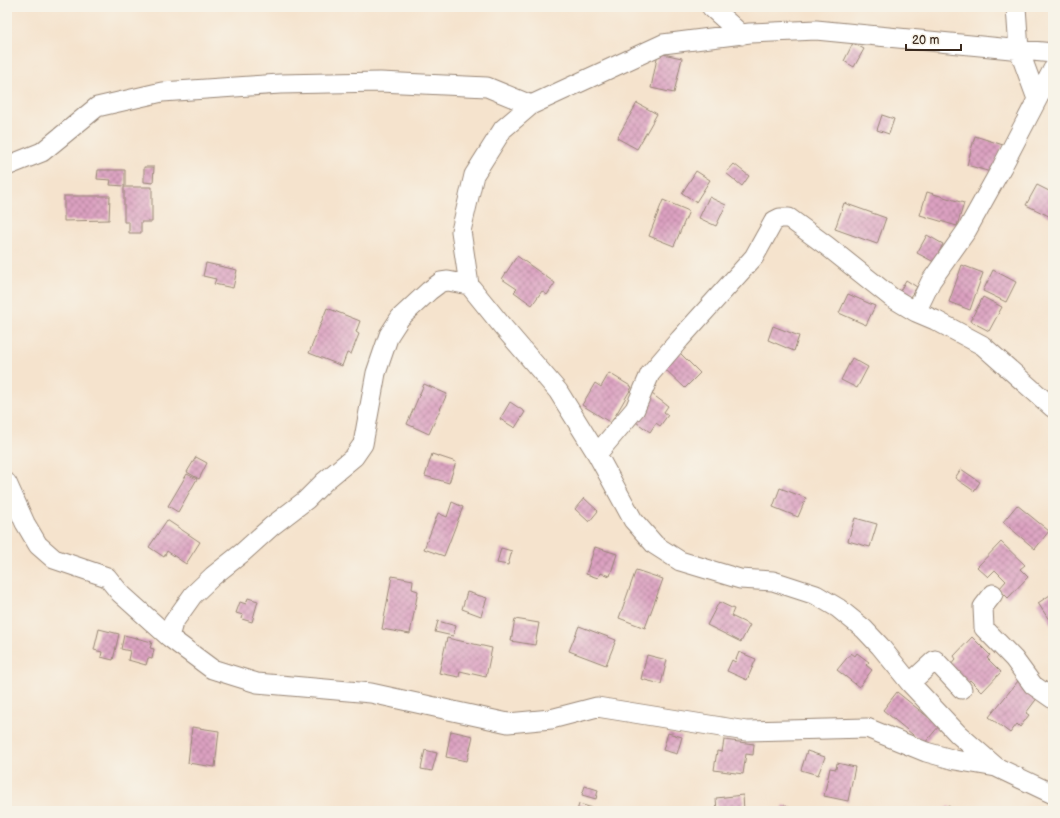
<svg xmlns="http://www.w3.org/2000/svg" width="1060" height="818" font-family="'Balsamiq Sans',sans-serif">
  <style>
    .building { fill: url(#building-cross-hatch) }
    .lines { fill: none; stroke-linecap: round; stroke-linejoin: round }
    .street-casing { stroke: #988676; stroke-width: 21 }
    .street { stroke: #fff; stroke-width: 19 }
  </style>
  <defs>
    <pattern id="building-cross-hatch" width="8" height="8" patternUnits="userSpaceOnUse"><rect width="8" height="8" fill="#dca1c1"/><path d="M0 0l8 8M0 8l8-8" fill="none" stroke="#b4839c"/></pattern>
  </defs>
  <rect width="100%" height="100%" fill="#f7f3e8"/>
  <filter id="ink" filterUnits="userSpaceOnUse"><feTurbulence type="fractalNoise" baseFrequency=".025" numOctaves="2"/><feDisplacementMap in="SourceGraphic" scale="8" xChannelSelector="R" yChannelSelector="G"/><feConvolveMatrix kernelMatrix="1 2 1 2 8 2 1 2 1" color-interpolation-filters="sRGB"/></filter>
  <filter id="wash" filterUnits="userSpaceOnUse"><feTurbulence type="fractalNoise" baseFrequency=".012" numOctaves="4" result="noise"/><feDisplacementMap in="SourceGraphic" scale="16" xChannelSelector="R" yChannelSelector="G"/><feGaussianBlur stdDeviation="0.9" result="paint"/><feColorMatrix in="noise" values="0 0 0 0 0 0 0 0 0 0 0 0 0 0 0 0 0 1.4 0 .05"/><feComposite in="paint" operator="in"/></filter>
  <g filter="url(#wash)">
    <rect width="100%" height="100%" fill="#f5e3cd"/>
    <g id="blocks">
      <!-- building -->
      <path class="building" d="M853,43L864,49L854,67L844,61Z
        M658,53L682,58L674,93L651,88Z
        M637,103L657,114L637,149L617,138Z
        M882,115L894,119L889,134L877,130Z
        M975,136L1003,145L994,173L967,165Z
        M734,164L749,176L742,186L726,173Z
        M144,167H154L153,183L144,182Z
        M98,170H125V186L110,185L111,180L97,179Z
        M696,171L710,180L696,202L682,193Z
        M1037,185L1053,193V218L1026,205Z
        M124,187H152V222H141V233H129V222H124Z
        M927,192L964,203L957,226L920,215Z
        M64,196H110L109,220L64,221Z
        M709,197L726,205L716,226L699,218Z
        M663,200L689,211L674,246L649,236Z
        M844,203L886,218L877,244L835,229Z
        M927,235L943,244L934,262L917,253Z
        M517,256L555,283L547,295L542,291L532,305L514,292L517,289L502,279Z
        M206,263L237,270L233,288L214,284L216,279L203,276Z
        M962,265L983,273L970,310L949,302Z
        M993,270L1016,282L1006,302L983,291Z
        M906,280L917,287L910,297L900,291Z
        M848,294L875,306L866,325L839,313Z
        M983,297L1002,307L989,331L970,321Z
        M327,308L360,321L356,332L359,334L351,354L347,353L342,366L309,353Z
        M773,326L799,336L794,351L768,340Z
        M678,351L700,373L685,388L663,367Z
        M852,358L868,367L857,388L841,380Z
        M609,373L632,387L611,423L582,405L595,383L601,387Z
        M424,384L447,394L429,434L407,424Z
        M652,394L668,406L664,412L668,415L660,426L656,423L650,432L633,420Z
        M510,402L525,412L515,428L500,419Z
        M432,454L456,462L449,483L425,476Z
        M196,457L207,463L199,479L187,472Z
        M961,469L980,482L974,491L955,478Z
        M187,474L197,479L178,512L168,506Z
        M780,488L806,498L798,517L773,507Z
        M584,498L598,511L589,522L575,509Z
        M452,502L463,507L444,556L424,549L438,513L447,517Z
        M1017,505L1049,531L1035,549L1003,522Z
        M855,518L877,524L870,547L848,541Z
        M167,520L200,542L186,564L167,551L164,557L149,547Z
        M1001,542L1025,565L1020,569L1028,577L1008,598L999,589L1006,581L995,570L988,577L977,567Z
        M595,547L617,554L610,576L600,573L598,578L586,574Z
        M501,548L512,551L508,565L497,563Z
        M636,570L663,579L645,628L619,618Z
        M392,576L413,580L412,589L418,591L410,634L382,629Z
        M467,592L487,598L481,616L462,609Z
        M1053,593V626L1038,603Z
        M248,598L258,601L252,622L242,619L243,615L236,613L240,602L246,604Z
        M719,602L734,609L731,616L750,625L741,642L707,625Z
        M515,619L539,623L535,645L511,641Z
        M438,621L456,626L453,636L435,632Z
        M579,626L616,640L606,665L569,651Z
        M99,629L119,634L113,660L101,657L102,652L94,650Z
        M124,635L152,642L150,648L154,649L152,659L148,658L146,665L128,660L130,651L121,649Z
        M972,637L990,655L987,658L1001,672L982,692L970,680L966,684L949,667L956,659L954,656Z
        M447,638L492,648L486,677L460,671L459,677L439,673Z
        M739,652L756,659L747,680L727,671L732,660L735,662Z
        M851,653L855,656L857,653L869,662L866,665L872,670L859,687L837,670Z
        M647,655L667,660L661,684L641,679Z
        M1018,681L1038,697L1026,713L1029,715L1020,727L1017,724L1010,733L989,717Z
        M897,692L939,726L924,744L883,710Z
        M192,727L219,731L215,767L188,763Z
        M451,731L473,736L467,761L446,757Z
        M668,733L682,737L677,754L663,750Z
        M724,740L754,744L753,755L746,754L743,774L714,770L717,751L722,752Z
        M425,750L437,753L432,771L421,769Z
        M807,751L825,757L818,775L801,770Z
        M837,763L855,767L848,801L824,796L830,768L836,769Z
        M585,786L598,790L596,799L582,795Z
        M743,795L744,811H717L716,798Z
        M579,804L593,808L592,811H577Z
        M784,805L797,811H782Z
        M949,806L952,811H941Z"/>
    </g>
  </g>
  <g filter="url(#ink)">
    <use href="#blocks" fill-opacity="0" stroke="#988676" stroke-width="1"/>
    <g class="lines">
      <defs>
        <path id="street" d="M711,7L742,35
          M1016,7L1019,50L1037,99
          M7,166L42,152L97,107L162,92L280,84L380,82L487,87L531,105
          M916,312L931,281L967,230L1002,167L1053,69
          M597,454L635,409L650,374L680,339L754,257L774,221L780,218H789L827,246L891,297L916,312L935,320L982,345L1053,408
          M7,483L25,523L38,545L54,559L107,577L120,593L169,637L212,669L257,683L371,693L508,723L551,719L597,707L746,731L867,728L926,752L955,760L996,767L1053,794
          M993,594L983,607L984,628L1014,659L1033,685L1053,699
          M169,637L173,623L193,595L213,576L242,553L272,526L306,500L325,481L354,457L363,444L376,373L389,335L400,318L429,291L441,282L448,281L469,285
          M910,683L935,660L962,689
          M996,767L958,734L910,683L880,646L864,629L838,608L816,595L773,581L740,579L680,561L655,545L633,520L597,454L558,391L503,327L469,285L461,231L474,175L503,129L531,105L663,44L750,33L816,30L1053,53"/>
      </defs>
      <!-- street casing -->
      <use href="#street" class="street-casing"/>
      <!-- street -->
      <use href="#street" class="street"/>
    </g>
  </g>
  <!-- margin -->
  <rect width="1060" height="818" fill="none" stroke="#f7f3e8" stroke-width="24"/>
  <!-- scale -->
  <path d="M906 44v6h55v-6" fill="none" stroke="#3b2a1e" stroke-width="2"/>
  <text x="912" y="44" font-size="12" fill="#3b2a1e" stroke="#f7f3e8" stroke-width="3" paint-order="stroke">20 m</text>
</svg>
